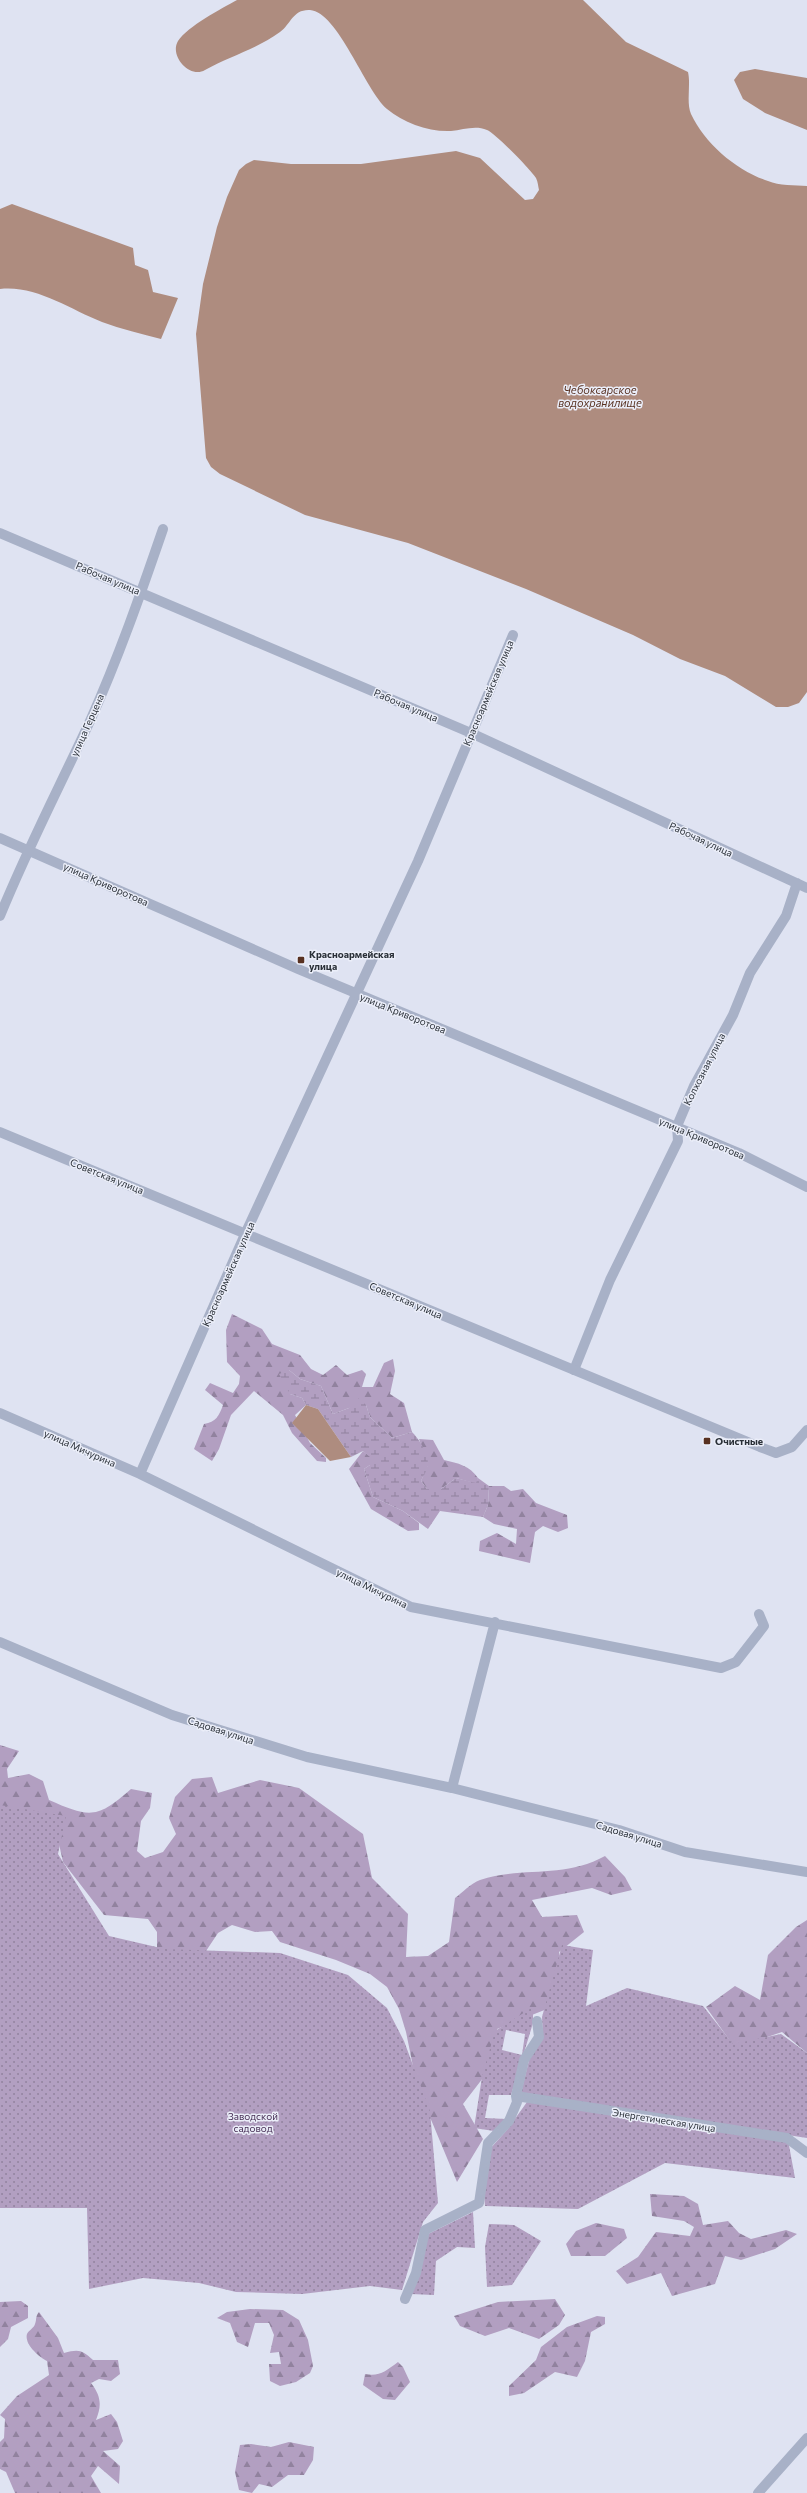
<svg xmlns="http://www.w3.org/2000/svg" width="807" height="2493" font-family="Commissioner,sans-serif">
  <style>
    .forest { fill: url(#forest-firs) }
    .wetland { fill: url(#wetland-marsh) }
    .park { fill: url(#park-dots); fill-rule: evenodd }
    .water { fill: #ae8c7f }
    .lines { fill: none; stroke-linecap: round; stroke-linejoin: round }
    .minor { stroke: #a8b1c7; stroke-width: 10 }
    .tertiary { stroke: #a8b1c7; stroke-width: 10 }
    .poi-dot { fill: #583121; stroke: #ebeef9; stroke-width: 1.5 }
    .labels { text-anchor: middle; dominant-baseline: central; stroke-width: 3; stroke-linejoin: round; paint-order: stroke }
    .street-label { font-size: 10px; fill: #2a3038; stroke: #ebeef9 }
    .poi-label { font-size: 10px; font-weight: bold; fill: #2a3038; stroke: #ebeef9; text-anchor: start }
    .park-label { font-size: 10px; fill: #462e55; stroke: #ebeef9 }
    .water-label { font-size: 11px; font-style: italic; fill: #583121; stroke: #ebeef9 }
  </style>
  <defs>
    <pattern id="forest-firs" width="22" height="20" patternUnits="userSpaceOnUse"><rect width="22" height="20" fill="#b29fc1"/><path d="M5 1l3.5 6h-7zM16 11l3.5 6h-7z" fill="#91829e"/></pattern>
    <pattern id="wetland-marsh" width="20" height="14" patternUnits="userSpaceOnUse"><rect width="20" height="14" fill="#b29fc1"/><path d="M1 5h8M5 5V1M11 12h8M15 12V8" fill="none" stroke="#91829e"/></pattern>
    <pattern id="park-dots" width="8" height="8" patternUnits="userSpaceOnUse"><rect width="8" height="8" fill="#b29fc1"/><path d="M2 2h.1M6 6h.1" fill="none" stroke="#91829e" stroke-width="1.8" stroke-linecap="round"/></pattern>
  </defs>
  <rect width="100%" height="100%" fill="#dfe3f2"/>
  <!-- forest -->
  <path class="forest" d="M232,1314L262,1329L272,1344L300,1355L311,1369L323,1375L336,1365L347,1375L362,1370L366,1374L362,1387H373L384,1363L393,1359L395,1371L390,1394L404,1403L412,1432L392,1438L370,1417L366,1405L349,1408L333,1414L321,1386L300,1379L289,1370L290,1394L302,1398L306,1405L295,1415L310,1443L326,1458V1462L317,1461L292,1433L283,1415L254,1391L231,1415L219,1449L212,1461L194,1449L204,1424C216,1422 219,1416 223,1405L205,1390L210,1383L233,1393L239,1384L240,1376L227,1362L226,1330Z
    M419,1439L433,1440L444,1460C458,1463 470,1466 478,1478L477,1484L456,1478L441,1489H427L421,1481L428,1465Z
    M363,1451L371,1457L370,1465L364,1469L373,1497L403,1511L419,1523V1530L408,1531L371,1509L349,1469Z
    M489,1486H504L511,1491L523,1489L536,1503L567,1515L568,1528L558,1532L543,1526L535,1532L530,1563L479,1551L480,1541L497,1533L516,1544L517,1529L494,1524L483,1517L488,1505Z
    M0,1745L19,1751L7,1769L8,1778L29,1774L43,1781L49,1800C90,1818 97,1819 131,1789L152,1793L150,1808L141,1821L137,1851L145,1858L163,1852L176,1834L169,1818L175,1797L192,1779L212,1777L218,1793L260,1780L299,1788L363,1834L372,1878L408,1914L406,1957L428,1956L449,1942L455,1898C462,1893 471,1883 480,1880C522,1866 564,1879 605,1856L625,1877L632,1890L611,1895L592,1888L532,1900L542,1917L577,1915L584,1932L559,1952V1983L547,2009L497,2029L496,2061L463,2104L483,2139L457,2182L417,2086L406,2032L399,2009L387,1987L370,1974L336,1960L280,1942L272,1931L255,1932L232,1925L218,1933L206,1951L173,1961L157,1948V1932L148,1919L104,1915L63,1862L59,1844L0,1845Z
    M807,1920V2053L782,2032L735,2048L706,2007L735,1986L760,2000L768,1955L796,1927Z
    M650,2194L684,2196L698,2204L703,2225L728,2221L739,2233L751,2239L786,2230L797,2234L775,2249L741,2260L725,2256L715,2284L672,2296L661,2273L627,2284L616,2271L638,2257L656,2232L690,2236L694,2227L684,2221L652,2216Z
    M596,2223L624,2229L627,2238L605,2256H571L566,2244L576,2231Z
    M555,2299L565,2315L559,2325L539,2339L509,2328L485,2336L460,2326L454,2316L498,2302Z
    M21,2301L28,2306V2318L11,2327L8,2339L0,2347V2302Z
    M250,2309L283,2310L299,2320L308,2340L313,2366L310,2373L296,2382L280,2386L270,2381L269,2364H281L279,2352L270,2353L274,2335L269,2323H255L248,2347L237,2342L230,2323L217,2318L227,2312Z
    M39,2312L58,2338L64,2353C79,2349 82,2350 93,2360H118L120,2374L111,2381L99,2379L91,2383C101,2396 102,2405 96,2420L111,2414L117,2422L123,2441L118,2449L103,2451L120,2466L119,2484L98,2466L91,2476L101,2493H15L6,2472L0,2469V2442L4,2438L5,2419L0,2415L17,2396L49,2375L47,2361C39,2357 24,2344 27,2334C29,2330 34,2328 35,2324C37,2319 35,2317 39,2312Z
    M597,2316L605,2317V2324L591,2332L585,2361L577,2377L555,2372L524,2393L509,2396V2386L536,2360L541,2347L567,2327Z
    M398,2362L403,2367L410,2382L395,2400L383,2399L363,2385L365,2374C379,2377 386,2371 398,2362Z
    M289,2442L314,2447L313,2460L304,2475H288L272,2487L259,2484L252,2493L239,2490L235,2472L240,2445L251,2444L271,2447Z"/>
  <!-- wetland -->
  <path class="wetland" d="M289,1370L300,1379L321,1386L333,1414L349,1408L359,1398L366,1405L370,1417L392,1438L412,1432C419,1439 429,1454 428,1466C427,1471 423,1476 421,1481L427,1489H441L456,1478L476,1483L478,1478L489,1486L488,1505L483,1517L440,1511L428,1529L403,1511L373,1497L364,1469L370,1465V1457L363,1451L351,1457L318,1409L306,1405L302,1398L290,1394L279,1374Z"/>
  <!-- park -->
  <path class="park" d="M0,1805L66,1816L58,1854L109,1936L165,1949L280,1953L348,1975L387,2008L404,2041L430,2111L438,2203L423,2222L402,2290L370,2286L302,2294L236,2292L199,2283L143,2278L89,2289L87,2208H0Z
    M562,1945L593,1950L586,2006L627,1988L703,2006L733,2044L781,2034L807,2053V2138L521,2093L531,2052L543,2039L542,2017Z
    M533,2007V2023L511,2095H489L485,2118L506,2119L494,2131L474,2128L482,2077L495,2031ZM506,2030L525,2034L522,2055L502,2050Z
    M527,2102L788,2140L795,2178L665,2163L578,2209L485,2206L483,2184L489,2150L507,2130Z
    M473,2212L475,2248L457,2247L436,2261L434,2295L411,2294L428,2234Z
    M489,2224L514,2225L541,2241L512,2285L487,2287L485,2247Z"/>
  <!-- water -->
  <path class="water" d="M237,0H583L626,42L688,72C691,85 686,102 691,114C705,144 737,171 768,181C779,186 795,185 807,186V692L799,703L788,707H776L725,676L680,659L633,635L526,589L408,543L305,515L220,474L211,467L206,458L196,334L203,284L217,227L227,197L239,170L246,164L254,160L291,164H361L456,151L480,158L525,200L533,199L539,190C538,186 538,182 536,178C531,170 495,133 487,130C475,125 463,130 451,131C428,132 404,123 387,109C365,90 338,12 310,10C293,9 291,24 280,32C257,49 230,56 205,70C190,79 169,56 178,41C188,26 221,9 237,0Z
    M755,69L807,78V130L765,113L743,99L734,80L740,72Z
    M12,204L133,248L135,265L148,270L153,292L178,298L161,339C142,334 121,329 102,322C69,309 36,285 0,289V209Z
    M306,1405L318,1409L351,1457L330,1461L292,1423Z"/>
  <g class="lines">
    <!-- minor -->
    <path class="minor" d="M0,533L471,733L807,888
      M0,916C27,849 60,786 90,721C118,659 141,593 163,529
      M574,1370L610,1280L678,1141L677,1126L694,1086L733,1015L750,973L786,916L797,883
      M0,1413L140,1474L411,1607L721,1668L736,1662L764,1626L759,1614
      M140,1474L246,1232L418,861L513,635
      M0,1642L172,1715L307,1757L452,1788L619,1830L685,1852L807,1872
      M452,1788L495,1622
      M516,2096L787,2138L807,2153
      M405,2299L416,2273L425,2230L479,2203L488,2143L509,2121L517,2102L516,2096L524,2060L539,2037L537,2021
      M758,2493L807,2438"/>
    <!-- tertiary -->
    <path class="tertiary" d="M0,838L298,969L739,1153L807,1187
      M0,1132L760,1447L776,1453L792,1447L807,1430"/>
  </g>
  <!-- markers -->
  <g class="poi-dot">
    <rect x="297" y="956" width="8" height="8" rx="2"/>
    <rect x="703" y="1437" width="8" height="8" rx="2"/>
  </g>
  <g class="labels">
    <!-- street labels -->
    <g class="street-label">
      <text transform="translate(108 578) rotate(23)">Рабочая улица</text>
      <text transform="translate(488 693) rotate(-67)">Красноармейская улица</text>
      <text transform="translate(406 705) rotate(23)">Рабочая улица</text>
      <text transform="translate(87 725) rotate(-66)">улица Герцена</text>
      <text transform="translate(701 839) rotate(25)">Рабочая улица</text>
      <text transform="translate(106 884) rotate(24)">улица Криворотова</text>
      <text transform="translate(403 1013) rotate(22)">улица Криворотова</text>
      <text transform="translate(704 1069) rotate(-63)">Колхозная улица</text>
      <text transform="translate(702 1138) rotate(23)">улица Криворотова</text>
      <text transform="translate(107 1176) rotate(22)">Советская улица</text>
      <text transform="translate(228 1274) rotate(-66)">Красноармейская улица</text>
      <text transform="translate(406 1300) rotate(23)">Советская улица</text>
      <text transform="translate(80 1448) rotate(24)">улица Мичурина</text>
      <text transform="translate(372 1588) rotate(26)">улица Мичурина</text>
      <text transform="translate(221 1730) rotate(18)">Садовая улица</text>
      <text transform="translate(629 1834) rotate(17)">Садовая улица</text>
      <text transform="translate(664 2120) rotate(9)">Энергетическая улица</text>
    </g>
    <!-- poi labels -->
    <g class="poi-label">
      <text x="309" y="954">Красноармейская<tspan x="309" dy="12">улица</tspan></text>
      <text x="715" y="1441">Очистные</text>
    </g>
    <!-- park labels -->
    <g class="park-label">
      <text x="253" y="2116">Заводской<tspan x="253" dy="12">садовод</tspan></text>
    </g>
    <!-- water labels -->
    <g class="water-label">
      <text x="600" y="389">Чебоксарское<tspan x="600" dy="13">водохранилище</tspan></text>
    </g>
  </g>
</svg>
